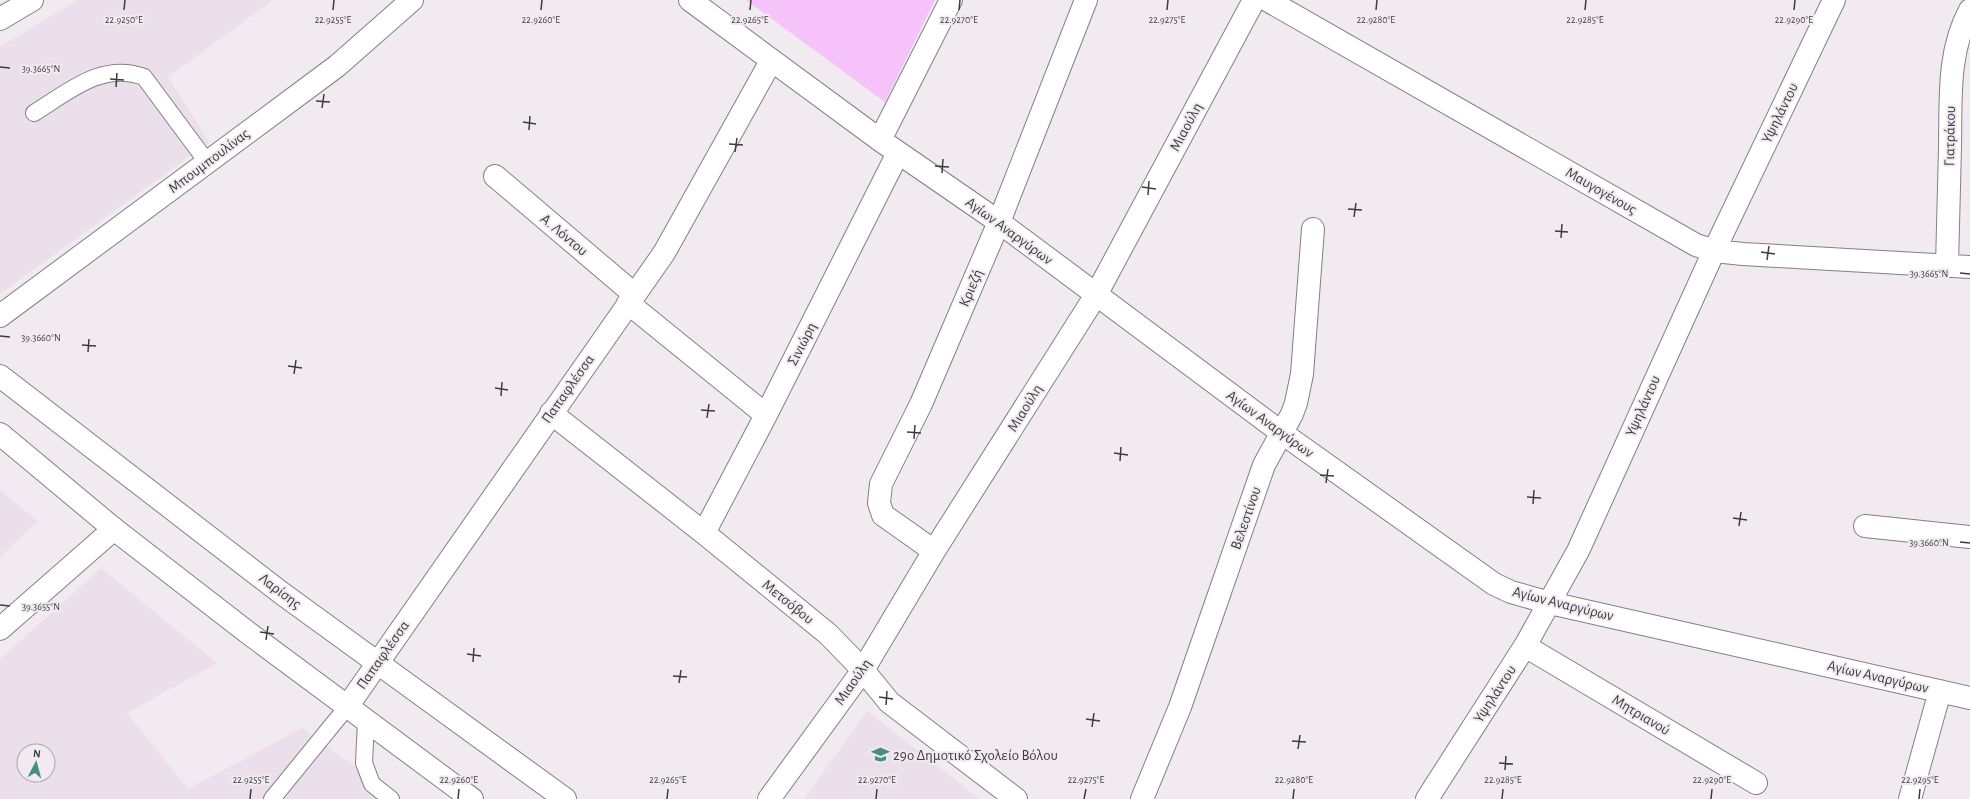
<svg xmlns="http://www.w3.org/2000/svg" width="1970" height="799" font-family="'Alegreya Sans',sans-serif">
  <style>
    .built { fill: #eadfeb; fill-rule: evenodd }
    .green { fill: #f5c2fa }
    .lines { fill: none; stroke-linecap: round; stroke-linejoin: round }
    .lane-casing { stroke: #847f84; stroke-width: 18 }
    .street-casing { stroke: #847f84; stroke-width: 24 }
    .primary-casing { stroke: #847f84; stroke-width: 24 }
    .lane { stroke: #fff; stroke-width: 16 }
    .street { stroke: #fff; stroke-width: 22 }
    .primary { stroke: #fff; stroke-width: 22 }
    .ticks { fill: none; stroke: #3e3c3f; stroke-width: 1.5 }
    .labels { text-anchor: middle; dominant-baseline: central; stroke-width: 4; stroke-linejoin: round; paint-order: stroke }
    .street-label { font-size: 15px; fill: #3e3c3f; stroke: #f1ebf1 }
    .poi-label { font-size: 15px; fill: #3e3c3f; stroke: #f1ebf1; text-anchor: start }
    .ticks-label { font-size: 10px; text-anchor: middle; fill: #3e3c3f; stroke: #f1ebf1; stroke-width: 4; stroke-linejoin: round; paint-order: stroke }
  </style>
  <rect width="100%" height="100%" fill="#f1ebf1"/>
  <!-- built -->
  <path class="built" d="M78,0H273L168,77L209,142L0,294V47Z
    M0,490L38,521L0,557Z
    M101,568L217,663L127,713L188,789L302,728L399,799H0V659ZM24,751H48V775H24Z
    M867,711L980,799H804Z"/>
  <!-- green -->
  <path class="green" d="M746,0H935L885,102Z"/>
  <g class="lines">
    <defs>
      <path id="lane" d="M34,113C68,92 103,61 144,77L207,162
        M366,721L364,763L372,784L391,799
        M272,799L347,707"/>
      <path id="street" d="M690,0L880,140L999,222L1282,433L1494,584L1511,592L1550,603L1970,698
        M1267,0L1696,245L1714,251L1743,254L1970,267
        M0,19L32,0
        M880,140L951,0
        M495,176L634,294
        M1947,266C1948,226 1949,186 1950,147C1951,101 1947,52 1970,10
        M628,303L766,415
        M0,316L337,66L412,0
        M551,413L704,533L828,634L863,670L889,702L1016,799
        M1865,526L1970,537
        M704,533L766,415L898,153
        M934,551L883,515L879,503L881,484L921,404L999,222L1086,0
        M0,629L114,529
        M1525,646L1756,783
        M347,707L664,253L771,61
        M769,799L863,670L934,551L1096,295L1254,0
        M1142,799L1180,707L1264,465L1292,414L1296,403L1302,374L1313,229
        M1427,799L1525,646L1578,551L1714,251L1834,0
        M1910,799L1940,691"/>
      <path id="primary" d="M0,376L280,592L565,799
        M0,434L114,529L247,632L472,799"/>
    </defs>
    <!-- lane casing -->
    <use href="#lane" class="lane-casing"/>
    <!-- street casing -->
    <use href="#street" class="street-casing"/>
    <!-- primary casing -->
    <use href="#primary" class="primary-casing"/>
    <!-- lane -->
    <use href="#lane" class="lane"/>
    <!-- street -->
    <use href="#street" class="street"/>
    <!-- primary -->
    <use href="#primary" class="primary"/>
  </g>
  <!-- ticks -->
  <path class="ticks" d="M124,10L125,0M333,10L334,0M541,10L542,0M750,10L751,0M959,10L960,0M1167,10L1168,0M1376,10L1377,0M1585,10L1586,0M1794,10L1795,0M0,67L10,68M110,79L124,80M116,87L117,73M316,101L330,102M322,108L324,94M523,122L536,124M529,130L530,116M729,144L743,145M735,152L737,138M935,166L949,167M942,173L943,159M1142,187L1156,189M1148,195L1149,181M1348,209L1362,210M1354,217L1356,203M1555,231L1568,232M1561,238L1562,224M1761,252L1775,254M1767,260L1769,246M1960,273L1970,274M0,336L10,337M82,345L96,346M88,352L89,339M288,366L302,368M294,374L296,360M495,388L508,390M501,396L502,382M701,410L715,411M707,418L709,404M907,432L921,433M914,439L915,425M1114,453L1128,455M1120,461L1121,447M1320,475L1334,476M1326,483L1328,469M1527,497L1541,498M1533,504L1534,490M1733,518L1747,520M1739,526L1741,512M1960,542L1970,543M0,605L10,606M260,632L274,634M266,640L268,626M467,654L481,656M473,662L474,648M673,676L687,677M679,683L681,670M879,697L893,699M886,705L887,691M1086,719L1100,721M1092,727L1094,713M1292,741L1306,742M1298,749L1300,735M1499,763L1513,764M1505,770L1506,756M250,799L251,789M458,799L459,789M667,799L668,789M876,799L877,789M1084,799L1086,789M1293,799L1294,789M1502,799L1503,789M1711,799L1712,789M1919,799L1920,789"/>
  <!-- icons -->
  <defs>
    <symbol id="school-bare" viewBox="-9 -9 18 18"><path d="M0-5L7-2L0 1L-7-2ZM-4 1L0 2.5L4 1V4Q0 6-4 4Z" fill="#478e88" stroke="#f1ebf1" stroke-width="2.5" paint-order="stroke"/></symbol>
  </defs>
  <g fill-rule="evenodd">
    <use href="#school-bare" x="868" y="742" width="25" height="25"/>
  </g>
  <g class="labels">
    <!-- street labels -->
    <g class="street-label">
      <text transform="translate(1780 113) rotate(-64)">Υψηλάντου</text>
      <text transform="translate(1186 127) rotate(-62)">Μιαούλη</text>
      <text transform="translate(1950 136) rotate(-89)">Γιατράκου</text>
      <text transform="translate(209 161) rotate(-37)">Μπουμπουλίνας</text>
      <text transform="translate(1601 191) rotate(30)">Μαυγογένους</text>
      <text transform="translate(1009 231) rotate(36)">Αγίων Αναργύρων</text>
      <text transform="translate(564 235) rotate(40)">Α. Λόντου</text>
      <text transform="translate(971 288) rotate(-67)">Κριεζή</text>
      <text transform="translate(802 344) rotate(-63)">Σινιώρη</text>
      <text transform="translate(568 389) rotate(-55)">Παπαφλέσσα</text>
      <text transform="translate(1643 406) rotate(-66)">Υψηλάντου</text>
      <text transform="translate(1025 408) rotate(-58)">Μιαούλη</text>
      <text transform="translate(1270 424) rotate(36)">Αγίων Αναργύρων</text>
      <text transform="translate(1246 518) rotate(-71)">Βελεστίνου</text>
      <text transform="translate(280 591) rotate(37)">Λαρίσης</text>
      <text transform="translate(788 602) rotate(39)">Μετσόβου</text>
      <text transform="translate(1563 604) rotate(14)">Αγίων Αναργύρων</text>
      <text transform="translate(383 655) rotate(-55)">Παπαφλέσσα</text>
      <text transform="translate(1878 677) rotate(13)">Αγίων Αναργύρων</text>
      <text transform="translate(853 682) rotate(-55)">Μιαούλη</text>
      <text transform="translate(1495 694) rotate(-57)">Υψηλάντου</text>
      <text transform="translate(1641 715) rotate(31)">Μητριανού</text>
    </g>
    <!-- poi labels -->
    <g class="poi-label">
      <text x="893" y="755">29ο Δημοτικό Σχολείο Βόλου</text>
    </g>
  </g>
  <g class="ticks-label">
    <text x="124" y="23">22.9250°E</text>
    <text x="333" y="23">22.9255°E</text>
    <text x="541" y="23">22.9260°E</text>
    <text x="750" y="23">22.9265°E</text>
    <text x="959" y="23">22.9270°E</text>
    <text x="1167" y="23">22.9275°E</text>
    <text x="1376" y="23">22.9280°E</text>
    <text x="1585" y="23">22.9285°E</text>
    <text x="1794" y="23">22.9290°E</text>
    <text x="41" y="72">39.3665°N</text>
    <text x="1929" y="277">39.3665°N</text>
    <text x="41" y="341">39.3660°N</text>
    <text x="1929" y="546">39.3660°N</text>
    <text x="41" y="610">39.3655°N</text>
    <text x="251" y="783">22.9255°E</text>
    <text x="459" y="783">22.9260°E</text>
    <text x="668" y="783">22.9265°E</text>
    <text x="877" y="783">22.9270°E</text>
    <text x="1086" y="783">22.9275°E</text>
    <text x="1294" y="783">22.9280°E</text>
    <text x="1503" y="783">22.9285°E</text>
    <text x="1712" y="783">22.9290°E</text>
    <text x="1920" y="783">22.9295°E</text>
  </g>
  <!-- north arrow -->
  <g transform="translate(36 763) rotate(6)"><circle r="19" fill="#f1ebf1" stroke="#a9a5aa"/>
  <path d="M0-3L7 15L0 10L-7 15Z" fill="#478e88"/>
  <text y="-6" font-size="11" font-weight="bold" text-anchor="middle" fill="#3e3c3f">N</text>
  </g>
</svg>
